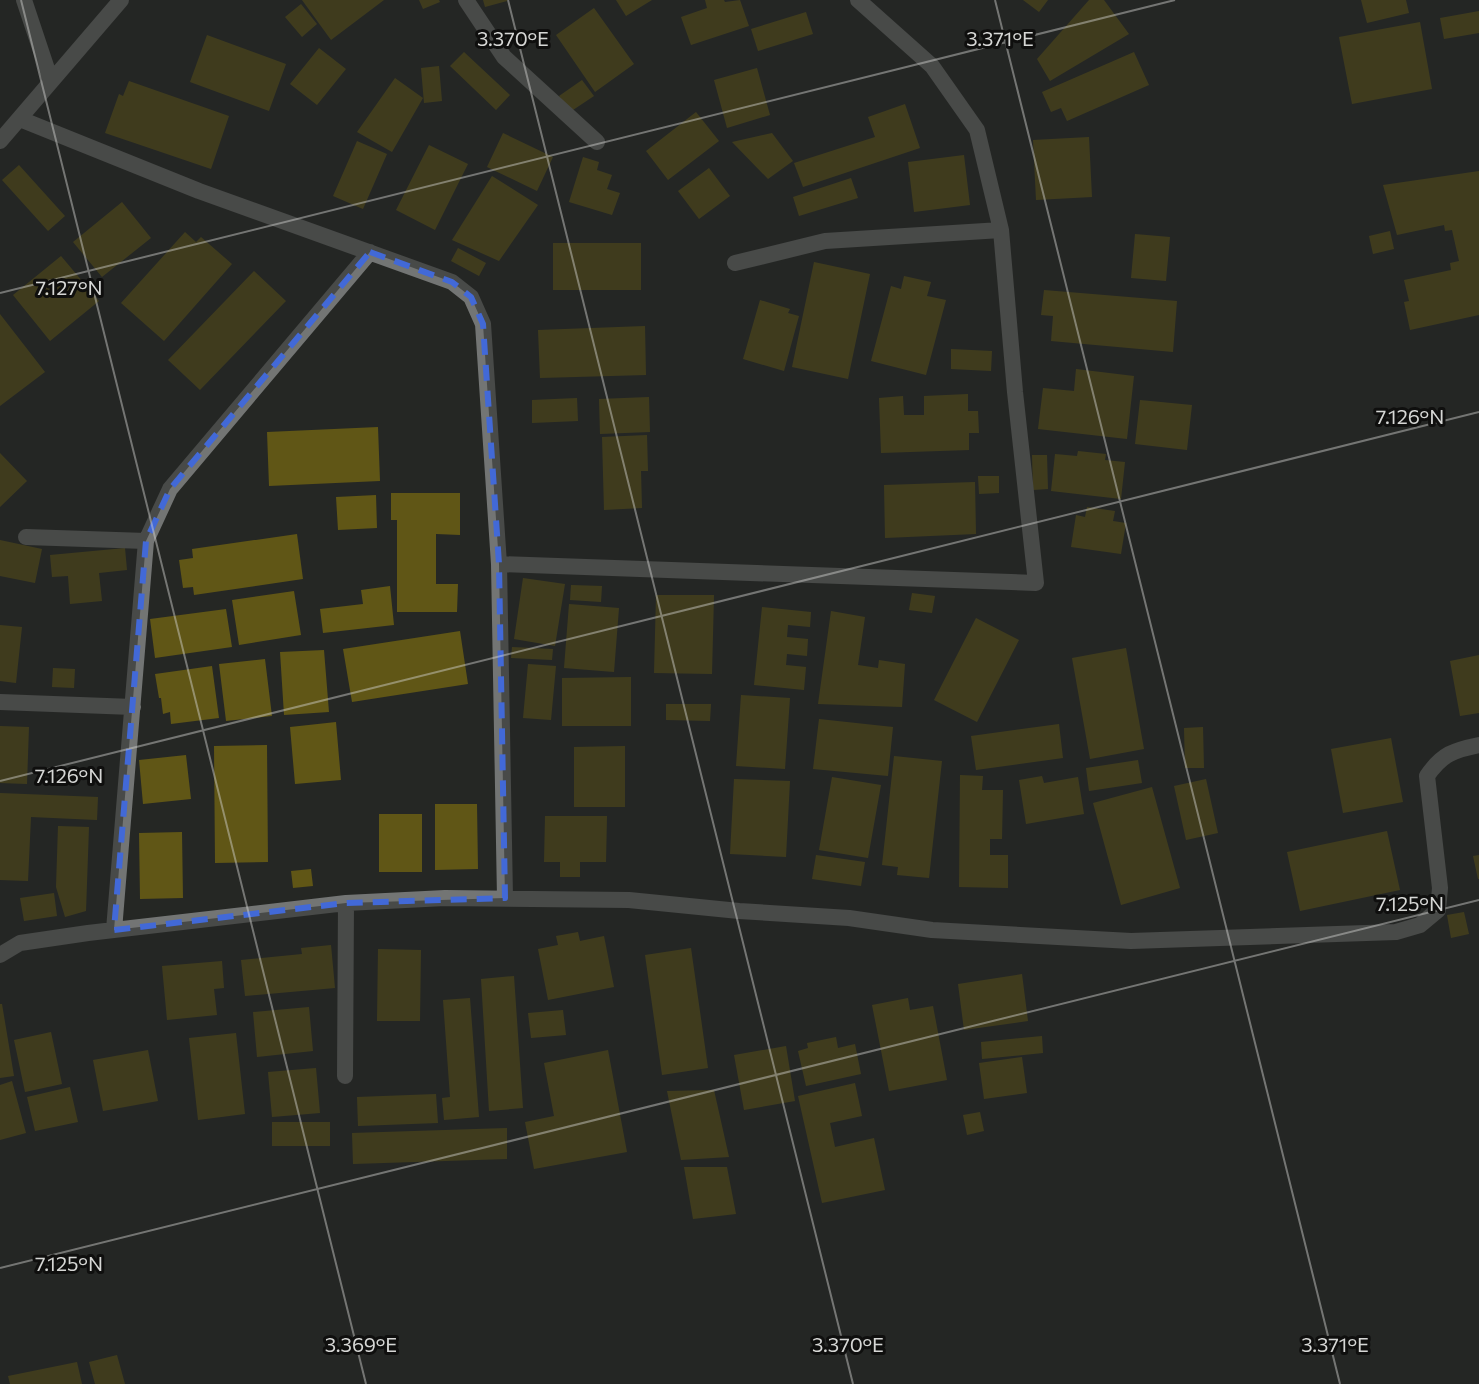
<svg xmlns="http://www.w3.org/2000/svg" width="1479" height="1384" font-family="Commissioner,sans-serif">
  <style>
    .building { fill: #605616 }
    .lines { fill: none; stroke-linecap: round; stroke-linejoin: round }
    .minor { stroke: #737574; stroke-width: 16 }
    .marked { fill: none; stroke: #4269d7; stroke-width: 6; stroke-dasharray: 16 10; stroke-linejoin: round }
    .ticks { fill: none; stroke: #d6d7d5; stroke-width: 2; stroke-opacity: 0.45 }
    .ticks-label { font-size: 20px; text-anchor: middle; fill: #d6d7d5; stroke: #0f0f0e; stroke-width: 6; stroke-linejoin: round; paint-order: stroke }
  </style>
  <rect width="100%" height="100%" fill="#252724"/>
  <!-- building -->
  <path class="building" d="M302,0H384L331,40Z
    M419,0H439L440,2L423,9Z
    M483,0H507V1L485,7Z
    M616,0H652L626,16Z
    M705,0H724L725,2L740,0L749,26L691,45L681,17L707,8Z
    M1023,0H1048L1039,12Z
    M1089,0H1104L1129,34L1050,81L1037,59Z
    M1361,0H1406L1409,13L1367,23Z
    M301,4L317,24L302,37L285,17Z
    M594,8L634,64L595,92L556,35Z
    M1479,11V33L1444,39L1440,18Z
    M806,12L813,34L758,51L751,29Z
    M1420,22L1432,89L1352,104L1339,37Z
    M207,35L286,64L269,111L190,82Z
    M319,48L346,69L317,105L290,84Z
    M464,52L510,95L496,110L450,66Z
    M1134,52L1149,85L1067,121L1061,108L1051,112L1042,92Z
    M439,66L442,101L424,103L421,68Z
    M757,68L770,115L727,128L714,80Z
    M395,78L423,98L392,152L357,132Z
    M582,80L594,96L570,112L559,96Z
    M129,81L229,116L211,169L105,133L119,94L123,96Z
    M905,104L920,148L803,187L794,163L875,137L868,117Z
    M696,112L719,141L668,180L646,151Z
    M503,133L553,157L537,191L487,167Z
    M772,133L793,161L768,179L732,142Z
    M1089,137L1092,197L1036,200L1033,140Z
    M357,141L387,154L363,209L333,196Z
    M429,145L468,164L435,230L396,210Z
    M964,155L970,205L914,212L908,162Z
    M583,157L599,162L597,170L612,175L607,189L620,193L612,215L569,202Z
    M19,165L65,216L48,231L2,180Z
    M709,168L730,196L699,219L678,191Z
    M1479,171V315L1410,330L1404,302L1409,301L1404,280L1451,270L1450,263L1459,261L1452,230L1445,231L1444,225L1397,235L1383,185Z
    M492,176L538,205L499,261L452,240Z
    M851,178L858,198L799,216L793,197Z
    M122,202L151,238L102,277L73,242Z
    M1390,231L1394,249L1373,254L1369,236Z
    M185,232L196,242L201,237L232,264L164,341L121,303Z
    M1135,234L1170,237L1166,281L1131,278Z
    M553,243H641V290H553Z
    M458,248L486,263L479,276L451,261Z
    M61,256L99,301L50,341L13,295Z
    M814,262L870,274L848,379L792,367Z
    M254,271L286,301L200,390L168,360Z
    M904,276L931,282L927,296L946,300L926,375L871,361L891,286L901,289Z
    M1044,290L1177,301L1173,352L1051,341L1053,316L1041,315Z
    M760,300L790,309L788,313L799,316L784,371L743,359Z
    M0,314L45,372L0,406Z
    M645,326L646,375L540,378L538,330Z
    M951,349L992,351L991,371L951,369Z
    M1076,369L1134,376L1127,439L1038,429L1043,388L1074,391Z
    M968,394V411H978L979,433H969V450L881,453L879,398L903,396L904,415H924V396Z
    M649,397L650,432L600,434L599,399Z
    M577,398L578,421L532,423V400Z
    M1140,400L1192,405L1187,450L1135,444Z
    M378,427L380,481L269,486L267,432Z
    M647,435L648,471H641L642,508L604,510L602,437Z
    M1078,451L1106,454L1105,460L1125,462L1121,499L1051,491L1055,454L1077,456Z
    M0,453L27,481L0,507Z
    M1032,455H1047L1048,489L1033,490Z
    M978,476H999V493L979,494Z
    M975,482L976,534L885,538L884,485Z
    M391,493H460V535L436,534V584H458L457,612H397V520H391Z
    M376,495L377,528L338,530L336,497Z
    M1087,507L1115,511L1113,521L1126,523L1121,554L1071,547L1076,515L1085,517Z
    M297,534L303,579L194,595L193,587L183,588L179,560L193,558L192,549Z
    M0,540L42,549L35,583L0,576Z
    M125,548L127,570L99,573L102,601L70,604L68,576L52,577L50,555Z
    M523,578L565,584L555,646L514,639Z
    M571,585L602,586L601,602L570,600Z
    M390,586L394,625L323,633L320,609L363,604L361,590Z
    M294,591L301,635L239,645L232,600Z
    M912,593L935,596L932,613L909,610Z
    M656,595H714L712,674L654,673Z
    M569,604L619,608L614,672L564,668Z
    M762,607L811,612L810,627L788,625L787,637L808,639L807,656L787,654L786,665L806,667L804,690L754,685Z
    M226,609L232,647L155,658L150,619Z
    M831,611L865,617L858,665L878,668L879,660L905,664L902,707L818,704Z
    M976,618L1019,640L977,722L934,700Z
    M0,625L22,627L16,683L0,681Z
    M460,631L468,684L352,702L343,649Z
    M512,647L553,649L552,660L511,658Z
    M1126,648L1144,749L1090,759L1072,658Z
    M324,650L329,712L284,715L280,652Z
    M1479,655V713L1460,716L1450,661Z
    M265,659L272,716L226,721L219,664Z
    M528,664L556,666L551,720L523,718Z
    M212,666L219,718L171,724L170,712L163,714L161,698H159L155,674Z
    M53,668L75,669L74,688L52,687Z
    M631,677V726H562V678Z
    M741,695L790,698L785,769L736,766Z
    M666,704H711L710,721L666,720Z
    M819,719L893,727L888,776L813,769Z
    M336,722L341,780L295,784L290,727Z
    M1059,724L1063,758L976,770L971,736Z
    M0,726L29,727L27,784L0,783Z
    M1203,727L1204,768H1185L1184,728Z
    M1391,738L1403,802L1343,813L1331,749Z
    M267,745L268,862L215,863L214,746Z
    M625,746V807H574V747Z
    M186,755L191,799L143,804L139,760Z
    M894,756L942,761L929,878L897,875L898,867L882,865Z
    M1138,760L1142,783L1089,791L1086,768Z
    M960,775L983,776L982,790H1003L1002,839H990V855H1008V888L959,887Z
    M1042,776L1044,783L1078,777L1084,814L1026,824L1019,780Z
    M832,777L881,785L868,858L819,850Z
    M734,779L790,781L786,857L730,854Z
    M1206,779L1218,833L1186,840L1174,786Z
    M1152,787L1180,888L1121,905L1093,803Z
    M0,793L98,797L97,820L31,817L28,881L0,880Z
    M435,804H477L478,869L435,870Z
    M379,814H422V872H379Z
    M545,816H607L606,862H580V877H560V862H544Z
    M58,826L89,827L86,911L65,917L56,887Z
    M1387,831L1400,890L1300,911L1287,852Z
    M182,832L183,898L140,899L139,833Z
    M816,855L865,862L861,886L812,879Z
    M1479,855V879H1478L1473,856Z
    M311,869L313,886L293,888L291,871Z
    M54,893L57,916L24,921L20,898Z
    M1464,912L1469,934L1451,938L1447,915Z
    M578,932L580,941L604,936L614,987L548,1000L538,949L558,945L556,936Z
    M331,945L335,988L245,996L241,960L302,954L301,948Z
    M691,948L708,1068L662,1075L645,955Z
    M378,949L421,950L420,1021H377Z
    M222,961L224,988L214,989L217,1015L167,1020L162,966Z
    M1022,974L1028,1021L964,1030L958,984Z
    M514,976L523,1108L489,1111L481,979Z
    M470,998L479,1117L444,1120L442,1098L450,1097L443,1000Z
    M908,998L910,1010L933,1006L947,1080L889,1091L872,1005Z
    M0,1004H2L14,1076L0,1078Z
    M309,1007L313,1051L257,1057L253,1012Z
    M563,1010L566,1035L531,1038L528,1013Z
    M51,1032L62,1084L25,1092L14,1040Z
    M236,1033L245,1114L198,1120L189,1038Z
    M1042,1036L1043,1053L982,1059L981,1042Z
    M836,1037L838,1048L855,1044L861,1074L806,1086L798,1051L808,1048L807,1043Z
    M786,1046L795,1101L744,1110L734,1055Z
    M148,1050L158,1101L103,1111L93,1060Z
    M608,1050L627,1152L534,1169L525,1122L554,1116L544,1063Z
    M1022,1057L1027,1093L984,1099L979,1063Z
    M316,1068L320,1113L272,1117L268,1072Z
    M12,1081L26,1133L0,1140V1085Z
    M855,1083L862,1116L830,1123L835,1147L874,1138L885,1190L822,1203L798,1096Z
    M70,1087L78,1122L35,1131L27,1097Z
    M714,1090L729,1157L681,1160L667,1091Z
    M436,1094L438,1123L358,1126L357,1097Z
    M980,1112L984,1131L967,1135L963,1115Z
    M272,1122H330V1146H272Z
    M507,1128V1159L353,1164L352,1133Z
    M684,1167H727L736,1214L693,1219Z
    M117,1355L125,1384H95L89,1362Z
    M77,1362L82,1384H10L8,1376Z"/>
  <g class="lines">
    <!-- minor -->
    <path class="minor" d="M24,0L51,81
      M466,0L504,57L597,142
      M20,119L199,191L452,282L471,297L483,324L499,564L505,898
      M0,141L121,0
      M735,263L825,241L1001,230
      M26,537L146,541
      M499,564L1036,583L1015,392L1001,230L977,130L932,66L858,0
      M0,702L133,707
      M114,930L146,541L170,489L370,252
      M0,955L20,943L88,933L346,903L445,898L629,900L739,911L849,918L932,930L1131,941L1396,932L1420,925L1438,910L1440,888L1427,776C1442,754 1454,750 1479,745
      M345,1076L346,903"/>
  </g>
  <!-- marked area -->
  <path d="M0 0H1479V1384H0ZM370,252L452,282L471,297L483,324L499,564L505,898L346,903L114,930L146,541L170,489Z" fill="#252724" fill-opacity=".55" fill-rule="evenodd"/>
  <path class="marked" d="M370,252L452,282L471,297L483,324L499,564L505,898L346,903L114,930L146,541L170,489Z"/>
  <!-- ticks -->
  <path class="ticks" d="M21,0L366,1384M508,0L853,1384M995,0L1340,1384M0,293L1175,0M0,781L1479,412M0,1268L1479,900"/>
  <g class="ticks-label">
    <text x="513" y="46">3.370°E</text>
    <text x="1000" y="46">3.371°E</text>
    <text x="69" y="295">7.127°N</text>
    <text x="1410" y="424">7.126°N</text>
    <text x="69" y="783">7.126°N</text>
    <text x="1410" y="911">7.125°N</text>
    <text x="69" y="1271">7.125°N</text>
    <text x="361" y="1352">3.369°E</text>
    <text x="848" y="1352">3.370°E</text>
    <text x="1335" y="1352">3.371°E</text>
  </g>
</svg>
